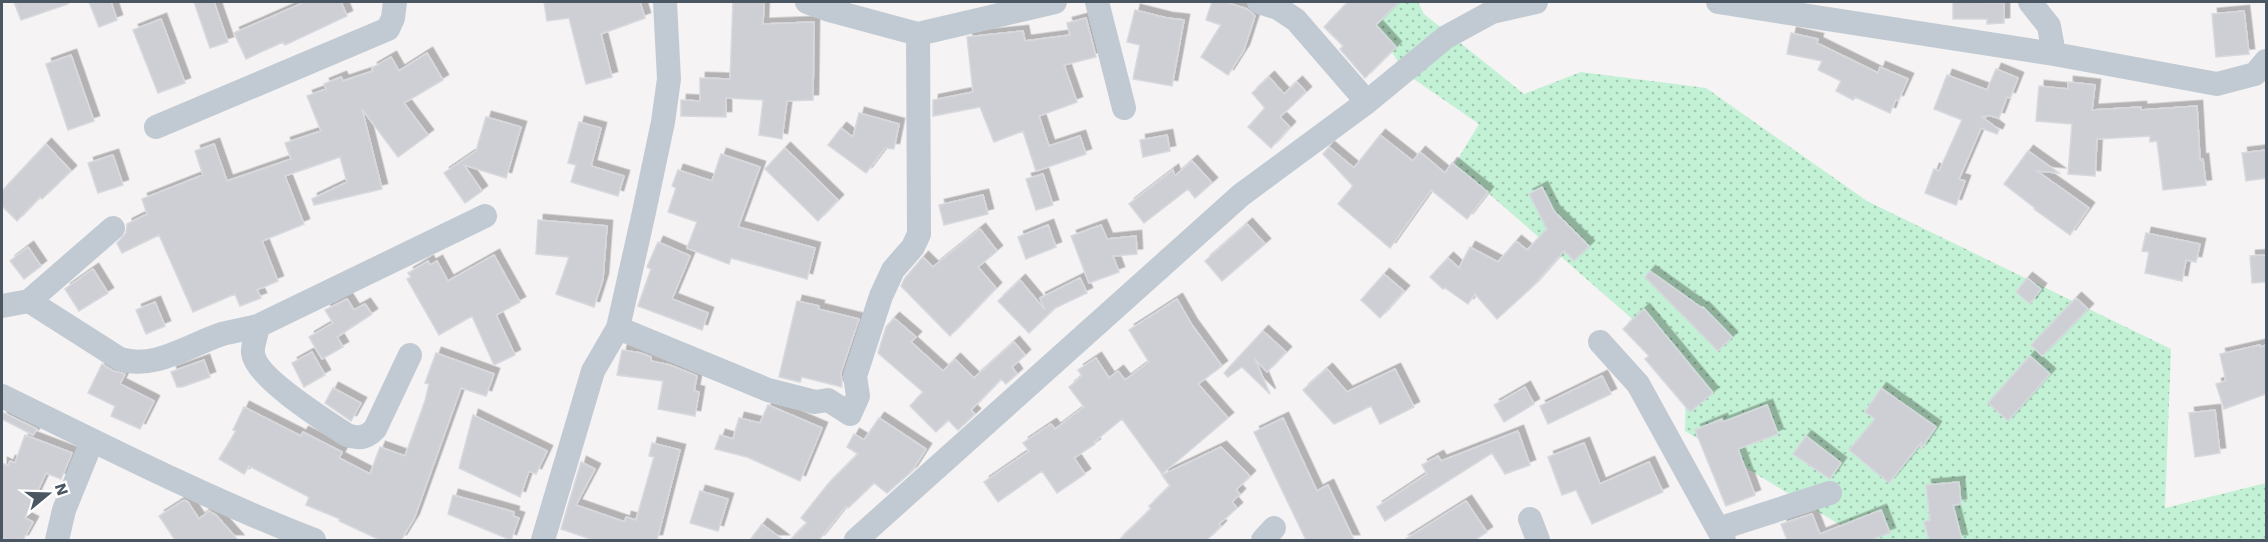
<svg xmlns="http://www.w3.org/2000/svg" width="2268" height="542" font-family="'Work Sans',sans-serif">
  <style>
    .grass { fill: url(#grass-dots) }
    .building { fill: #cdcfd5; stroke: #d7d9de; stroke-width: 1.5; filter: url(#shadow) }
    .lines { fill: none; stroke-linecap: round; stroke-linejoin: round }
    .minor { stroke: #c1cad2; stroke-width: 24 }
  </style>
  <defs>
    <pattern id="grass-dots" width="8" height="8" patternUnits="userSpaceOnUse" patternTransform="scale(1.5)"><rect width="8" height="8" fill="#c3f1d5"/><path d="M2 2h.1M6 6h.1" fill="none" stroke="#a0c6b0" stroke-width="1.8" stroke-linecap="round"/></pattern>
    <filter id="shadow"><feDropShadow dx="5.5" dy="-5.5" stdDeviation="0" flood-color="#0004"/></filter>
  </defs>
  <rect width="100%" height="100%" fill="#f5f3f3"/>
  <!-- grass -->
  <path class="grass" d="M1361,2H1418L1424,14L1524,94L1581,72L1706,88L1867,201L2171,349L2165,508L2266,483V540H1867L1860,537L1685,431L1686,366L1455,164L1479,124L1405,73Z"/>
  <!-- building -->
  <path class="building" d="M14,2H68V4L21,20Z
    M89,2H111L117,20L99,27Z
    M194,2H214L228,42L210,48Z
    M305,2H341L347,16L285,45L283,42L246,59L234,33Z
    M544,2H640L645,18L601,34L612,77L586,84L569,18L547,21Z
    M733,2H764L763,24L814,22L813,100L787,101L782,139L759,135L763,100L726,98V117L681,116V100L700,101V78L730,79Z
    M1212,2H1225L1247,9L1255,16L1244,50L1228,75L1201,57L1221,25L1206,20Z
    M1348,2H1399L1376,25L1396,47L1365,78L1340,49L1343,46L1324,27Z
    M1953,2L2004,3V23L1987,24V19H1953Z
    M1135,10L1167,18L1184,20L1172,86L1133,79L1140,45L1127,42Z
    M2244,11L2249,54L2216,57L2212,14Z
    M1086,18L1096,57L1064,65L1077,102L1039,116L1049,146L1080,136L1086,154L1036,171L1023,131L994,142L980,107L933,116V100L973,92L967,37L1023,31L1025,41L1070,35L1067,23Z
    M161,19L185,83L158,93L133,30Z
    M1791,33L1818,39L1817,43L1878,73L1880,67L1908,79L1898,101L1896,99L1890,113L1855,97L1853,100L1836,91L1841,81L1818,70L1822,61L1787,54Z
    M427,53L443,80L404,103L428,135L398,157L362,109L382,189L314,205L312,199L347,182L340,157L285,176L304,224L262,241L278,281L257,290L261,298L240,306L235,294L193,312L159,235L122,253L117,243L126,233L127,224L147,214L142,199L203,175L195,151L214,144L227,181L291,159L285,143L321,131L307,96L326,89L324,84L341,77L343,81L373,71L372,68L391,57L399,71Z
    M71,55L94,121L68,130L46,64Z
    M1996,69L2018,78L2010,98L2007,97L1999,118L1987,115L1986,117L1981,116L1999,130L1997,134L1981,128L1959,179L1965,181L1956,205L1925,193L1934,169L1939,171L1962,120L1934,109L1947,75L1987,90Z
    M1269,77L1284,94L1297,82L1306,92L1280,117L1290,127L1271,148L1248,127L1265,108L1252,93Z
    M2068,82L2095,85L2092,110L2141,107V110L2197,106L2200,160L2203,159L2206,185L2163,190L2157,141L2150,142V136L2097,139L2095,176L2068,174L2072,124L2036,121L2039,86L2068,89Z
    M859,113L899,124L894,149L885,148L866,173L828,145L841,128L853,137Z
    M486,117L521,127L506,178L464,165L482,191L465,203L444,173L476,151Z
    M579,122L601,128L591,166L624,176L618,196L571,182L576,165L568,163Z
    M1167,135L1170,151L1143,157L1140,140Z
    M1380,135L1413,161L1420,152L1445,173L1452,163L1488,192L1467,219L1431,190L1390,248L1338,204L1353,186L1323,154L1329,147L1354,168Z
    M46,144L71,171L42,199L40,197L17,221L2,206V191Z
    M785,148L838,200L818,221L765,169Z
    M2266,150V178L2246,181L2242,153Z
    M2028,151L2059,173L2037,171L2089,208L2070,235L2034,209L2035,208L2004,184Z
    M721,154L760,167L738,227L815,248L807,279L731,258L729,264L687,248L697,222L668,212L676,188L672,186L678,170L712,181Z
    M113,155L123,185L98,193L88,163Z
    M1192,161L1212,183L1195,198L1188,189L1144,223L1129,204L1173,170L1175,176Z
    M1043,174L1053,205L1036,210L1026,179Z
    M1542,187L1554,211L1589,246L1574,261L1564,251L1533,286L1497,319L1475,294L1468,304L1445,288L1443,289L1430,277L1448,258L1459,268L1470,247L1498,262L1516,241L1527,250L1547,229L1529,194Z
    M983,195L988,214L944,225L939,205Z
    M538,220L607,226L603,279L594,307L556,294L569,257L536,254Z
    M1247,224L1265,244L1222,281L1205,261Z
    M1048,225L1056,247L1026,259L1018,237Z
    M1101,225L1107,239L1136,236L1137,254L1113,256L1119,272L1089,283L1071,236Z
    M980,229L997,251L978,267L996,288L950,336L901,286L905,278L923,257L933,267Z
    M2146,233L2200,244L2196,262L2186,260L2182,281L2145,273L2149,252L2142,251Z
    M658,242L690,256L672,299L708,313L702,330L638,306L651,269L647,267Z
    M28,247L41,266L24,279L10,261Z
    M494,255L520,302L496,315L515,355L494,365L472,316L439,335L407,279L411,277L408,273L428,261L430,265L437,261L448,281Z
    M2266,255V282L2252,283L2250,256Z
    M93,269L108,293L79,311L65,289Z
    M1650,271L1702,308L1703,307L1732,337L1718,351L1645,277Z
    M1384,274L1404,291L1380,318L1361,300Z
    M1080,278L1087,293L1055,308L1029,333L998,301L1020,280L1045,310L1040,298Z
    M2027,278L2041,289L2030,304L2016,292Z
    M2076,298L2088,309L2042,356L2031,345Z
    M347,299L354,310L365,304L372,314L337,337L343,347L322,359L309,337L333,323L325,310Z
    M1177,299L1192,325L1222,366L1198,384L1228,418L1162,474L1122,419L1094,442L1095,444L1074,458L1085,474L1057,493L1042,471L998,502L984,482L1029,451L1023,443L1051,424L1055,429L1084,407L1069,387L1082,376L1078,370L1096,358L1109,378L1118,371L1125,380L1149,362L1129,330Z
    M797,301L819,306L818,309L859,319L841,372L842,387L802,377L800,382L779,377Z
    M155,302L165,326L146,334L136,310Z
    M1644,309L1713,393L1690,412L1645,359L1649,356L1623,329Z
    M894,318L916,337L911,342L943,371L955,359L974,378L1014,342L1025,355L1012,367L1017,374L1006,384L1001,379L971,410L975,414L958,430L948,420L936,432L910,406L923,392L878,353L886,327Z
    M1263,331L1286,352L1267,372L1255,359L1270,394L1242,367L1228,377L1224,373Z
    M2260,345V347L2266,345V394L2224,409L2216,384L2226,381L2220,354Z
    M622,350L641,353L651,357V361L670,365L697,376L694,391L699,392L695,416L658,409L663,381L617,375Z
    M312,352L325,375L304,387L292,363Z
    M436,353L494,374L486,396L461,388L414,519L401,540H380L339,521L340,519L306,505L309,497L249,466L244,474L219,459L236,431L233,430L244,407L301,436L303,432L342,452L339,458L370,474L380,447L405,456L425,401L429,384L425,383Z
    M2030,356L2050,374L2008,421L1988,403Z
    M204,360L210,377L182,387H177L171,372Z
    M102,364L113,371L125,374L120,384L154,401L140,429L111,416L115,406L88,393Z
    M1327,369L1347,392L1395,369L1414,407L1380,424L1371,406L1334,424L1303,390Z
    M1602,376L1611,394L1548,424L1540,406Z
    M1525,387L1534,404L1504,422L1494,405Z
    M333,388L361,403L351,421L325,403Z
    M1881,388L1936,427L1921,449V443L1889,483L1849,450L1875,419L1865,412Z
    M768,405L822,428L800,481L747,457L715,449L720,435L733,439L739,418L760,423Z
    M1767,405L1778,434L1738,449L1755,495L1726,506L1695,430L1722,419L1723,422Z
    M2215,410L2220,453L2195,457L2189,413Z
    M2,412L37,429L33,435L2,419Z
    M473,415L547,451L536,474L529,471L520,497L459,468Z
    M879,418L926,449L912,471L887,493L874,483L848,508L846,506L819,540H790L807,523L801,518L828,484L858,454L847,447L854,434L864,440Z
    M1283,418L1317,491L1328,485L1354,540H1306L1254,432Z
    M1518,431L1530,465L1505,474L1492,453L1385,521L1377,507L1427,474L1422,465L1438,456L1441,461Z
    M25,435L72,453L61,479L46,473L25,518L33,522L23,540H7L2,538V463L8,466L10,461L15,463Z
    M1806,436L1841,463L1830,479L1793,454Z
    M652,443L680,450L657,540H593L561,529L581,462L595,469L576,505L625,522L626,517L636,520L654,457L649,456Z
    M1584,443L1600,484L1649,462L1663,492L1592,524L1576,490L1562,495L1548,457Z
    M1221,447L1250,476L1236,490L1240,494L1232,502L1237,508L1219,524L1221,526L1207,540H1119L1151,509L1149,506L1170,486L1162,475Z
    M1959,482L1961,504L1953,505L1962,540H1929L1924,522L1930,520L1926,485Z
    M700,491L728,499L718,531L690,523Z
    M453,495L514,512L513,516L519,518L511,540L448,514Z
    M184,500L188,502L199,519L209,511L216,515L238,540H175L159,516Z
    M1466,501L1487,532L1475,540H1404Z
    M1881,510L1890,533L1871,540H1787L1781,524L1812,514L1820,534Z
    M762,524L783,540H750Z"/>
  <g class="lines">
    <!-- minor -->
    <path class="minor" d="M807,2L829,10L918,34L1055,2
      M1097,2L1124,108
      M1259,2L1278,8L1296,20L1367,102
      M1718,2L2054,54L2217,84L2255,74L2266,61
      M2030,2L2049,26L2054,54
      M156,127L388,29L393,18L395,2
      M29,301L120,359C155,370 189,345 222,334C234,331 246,329 258,326L485,216
      M2,306L29,301L113,228
      M258,326C257,334 252,345 253,353C255,377 327,422 347,435C358,439 367,438 375,429L410,355
      M618,328L768,390L815,402L828,400L850,414L858,396L855,376L881,296L893,270L913,247L919,234L918,34
      M1600,342L1638,384L1724,540
      M2,396C104,446 208,499 314,540
      M1530,519L1538,540
      M1718,529L1830,493
      M57,540L64,510L92,441
      M543,540L593,371L618,328L644,212L663,122L669,79L665,2
      M856,540L1241,195L1367,102L1446,37L1492,12L1536,2
      M1263,540L1274,528"/>
  </g>
  <!-- border -->
  <rect width="2268" height="542" fill="none" stroke="#4a5661" stroke-width="6"/>
  <!-- north arrow -->
  <g transform="translate(48 494) rotate(71)" stroke="#ffffff" stroke-width="4.5" paint-order="stroke">
  <path d="M0-4.5L10 22L0 15L-10 22Z" fill="#4a5661"/>
  <text y="-9" font-size="16" font-weight="bold" text-anchor="middle" fill="#4a5661">N</text>
  </g>
</svg>
